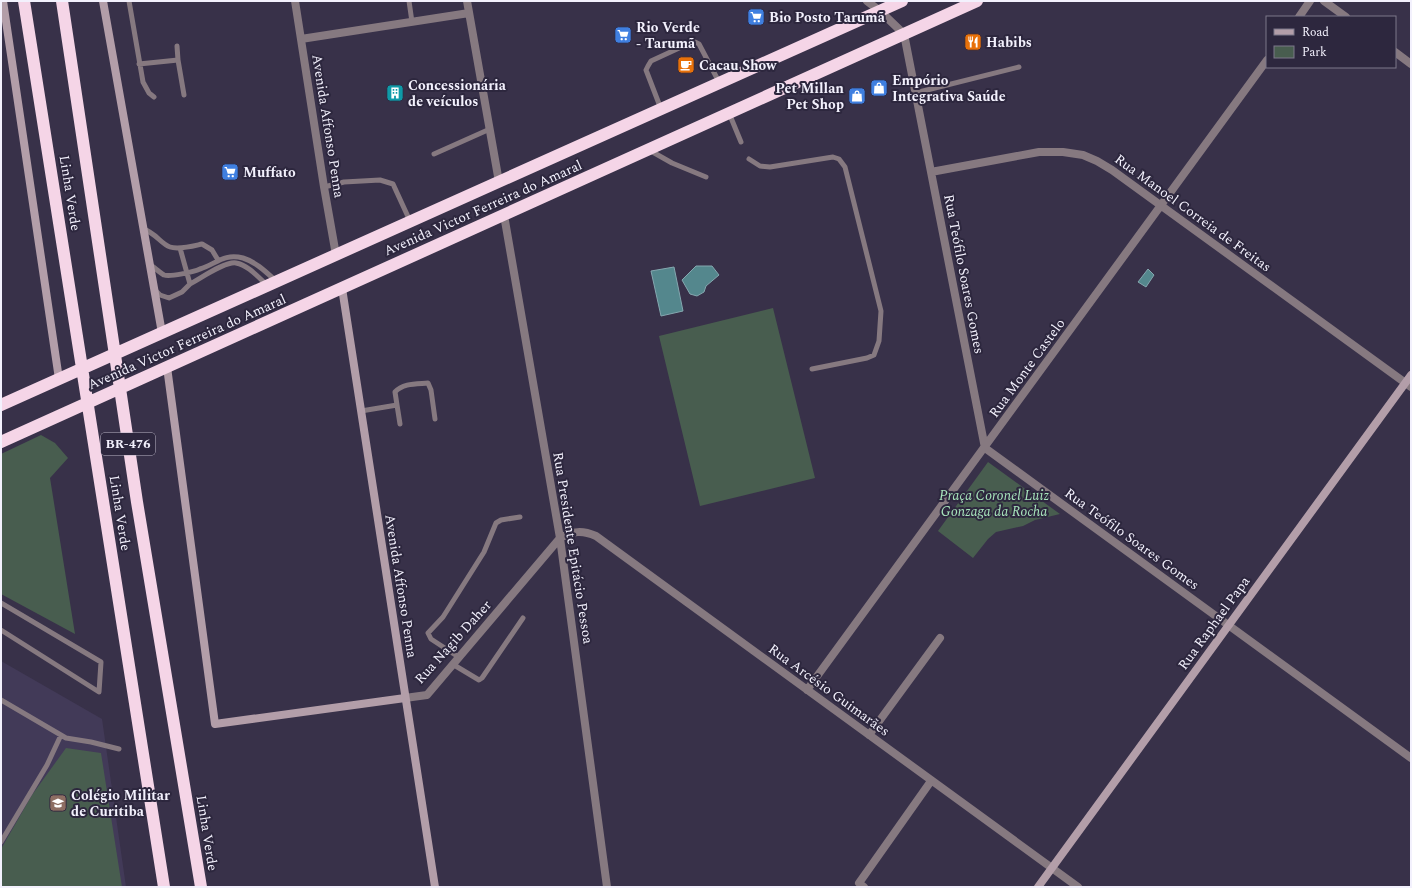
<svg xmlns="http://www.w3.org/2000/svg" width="1412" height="888" font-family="Spectral,serif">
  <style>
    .built { fill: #423a58 }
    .green { fill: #485d4f }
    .water { fill: #54878d; stroke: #84a7af }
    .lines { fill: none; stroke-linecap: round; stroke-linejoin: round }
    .lane { stroke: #867980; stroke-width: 5 }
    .street { stroke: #867980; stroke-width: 8 }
    .secondary { stroke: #b39ea9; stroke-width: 8 }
    .highway { stroke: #f5d5e7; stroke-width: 12 }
    .labels { text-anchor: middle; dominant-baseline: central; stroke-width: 4; stroke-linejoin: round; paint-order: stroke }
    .shield { fill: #2d273e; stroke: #b8b4c4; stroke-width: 1 }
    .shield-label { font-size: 13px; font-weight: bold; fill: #f3f1fd }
    .poi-label { font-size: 14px; font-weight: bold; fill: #f3f1fd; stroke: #2d273e; text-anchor: start }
    .street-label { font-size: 14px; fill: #f3f1fd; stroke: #2d273e }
    .park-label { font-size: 14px; font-style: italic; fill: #a7e4bb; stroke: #2d273e }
  </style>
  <rect width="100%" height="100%" fill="#383149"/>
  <!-- built -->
  <path class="built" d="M1,661L102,719L126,887H1Z"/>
  <!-- green -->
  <path class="green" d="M773,308L815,478L700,506L659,336Z
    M41,435L55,443L68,458L50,478L75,634L1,594V454Z
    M988,462L1060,514L1035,520L1023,526L996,532L988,539L973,558L938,531Z
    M66,748L101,753L122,887H1V849L32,795Z"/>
  <!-- water -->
  <path class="water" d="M696,266H712L719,275L706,286L704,292L697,296L690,294L682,280Z
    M674,267L683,311L661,316L651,271Z
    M1148,269L1154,275L1146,287L1138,282Z"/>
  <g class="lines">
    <!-- lane -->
    <path class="lane" d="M129,1L143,82L149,93L154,97
      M409,1L412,22
      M177,46L178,60
      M139,64L178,60L184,95
      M915,93L1019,67
      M661,109L646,70L648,66L651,61L690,43L695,42L699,44L719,82
      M729,113L741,142
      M649,150L672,163L706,177
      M434,154L490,129
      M749,159L760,166L770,167L833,157L839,159L845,167L881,311L879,341L874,355L867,358L812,369
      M324,187L344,182L380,180L393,184L410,221
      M143,229C156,233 161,244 170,247C179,250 193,246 202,244L212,250L218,260
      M180,248L190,284C200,279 225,261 236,263C248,265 258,277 267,285
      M149,264C154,267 159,272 164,275C170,277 194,272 200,269C216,264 224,253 243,258C256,262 266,272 276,281
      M155,290L160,295L169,298L182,292L190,284
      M397,405L395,392C403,383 416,384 428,383L431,390L435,419
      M361,411L397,405L400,424
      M1,603L101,662L99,692L1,630
      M460,658L431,639L428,633L443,617L484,552L496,523L501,520L520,517
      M454,665L479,680L482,678L523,618
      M1,700L66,738L91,742L119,749
      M1,842L47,765L61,735"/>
    <!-- street -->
    <path class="street" d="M295,1L324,187L336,255
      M467,1L499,182
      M867,1L880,11L904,34L985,448L1411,758
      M1324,1L1346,17
      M1299,17L1310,1
      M301,39L469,13
      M1395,52L1411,64
      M931,172L1039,152H1063L1083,155L1097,161L1112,170L1411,387
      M504,215L560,538L607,887
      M807,690L1267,60
      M405,698L427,695L560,538C573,531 582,530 596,536L1078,887
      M869,735L940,638
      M864,887L859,883L931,781"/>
    <!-- secondary -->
    <path class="secondary" d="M3,1L59,379
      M103,1L162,333
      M342,288L435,887
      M167,367L215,724L405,698
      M1038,887L1411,375"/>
    <!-- highway -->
    <path class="highway" d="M24,1L164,887
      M62,1L137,502L201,887
      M1,405L902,1
      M1,442L977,1"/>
  </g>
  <!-- icons -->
  <defs>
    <symbol id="supermarket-square" viewBox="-11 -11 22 22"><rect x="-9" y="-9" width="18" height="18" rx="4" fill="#3f7fe0" stroke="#2d273e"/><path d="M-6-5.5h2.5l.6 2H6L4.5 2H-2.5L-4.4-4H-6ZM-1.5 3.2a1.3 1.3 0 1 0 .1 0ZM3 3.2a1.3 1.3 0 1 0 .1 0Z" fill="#fff"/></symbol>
    <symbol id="restaurant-square" viewBox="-11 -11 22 22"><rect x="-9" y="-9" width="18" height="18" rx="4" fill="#e8710a" stroke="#2d273e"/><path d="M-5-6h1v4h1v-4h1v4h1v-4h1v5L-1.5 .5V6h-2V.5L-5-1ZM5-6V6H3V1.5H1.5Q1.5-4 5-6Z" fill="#fff"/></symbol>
    <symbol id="cafe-square" viewBox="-11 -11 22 22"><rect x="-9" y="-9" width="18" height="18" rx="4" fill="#e8710a" stroke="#2d273e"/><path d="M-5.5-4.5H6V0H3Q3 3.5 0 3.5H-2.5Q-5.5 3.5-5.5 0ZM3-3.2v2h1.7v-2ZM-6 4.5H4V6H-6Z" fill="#fff"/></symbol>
    <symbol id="shop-square" viewBox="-11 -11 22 22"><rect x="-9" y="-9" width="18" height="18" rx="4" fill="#3f7fe0" stroke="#2d273e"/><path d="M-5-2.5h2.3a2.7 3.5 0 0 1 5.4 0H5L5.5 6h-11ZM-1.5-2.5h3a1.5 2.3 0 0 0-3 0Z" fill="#fff"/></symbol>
    <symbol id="building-square" viewBox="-11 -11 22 22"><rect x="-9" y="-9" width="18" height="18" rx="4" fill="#0f9aa8" stroke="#2d273e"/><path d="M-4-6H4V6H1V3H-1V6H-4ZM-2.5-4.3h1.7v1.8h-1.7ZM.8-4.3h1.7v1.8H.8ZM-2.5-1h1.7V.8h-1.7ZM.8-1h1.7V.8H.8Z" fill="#fff"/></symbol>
    <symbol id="school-square" viewBox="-11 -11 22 22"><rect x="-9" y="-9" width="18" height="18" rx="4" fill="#8d6e63" stroke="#2d273e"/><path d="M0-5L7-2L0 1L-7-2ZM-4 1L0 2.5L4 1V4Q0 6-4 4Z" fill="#fff"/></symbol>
  </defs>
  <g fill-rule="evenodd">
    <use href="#supermarket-square" x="746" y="7" width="20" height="20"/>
    <use href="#supermarket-square" x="613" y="25" width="20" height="20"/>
    <use href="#restaurant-square" x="963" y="32" width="20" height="20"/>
    <use href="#cafe-square" x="676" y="55" width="20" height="20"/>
    <use href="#shop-square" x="869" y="78" width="20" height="20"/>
    <use href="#building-square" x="385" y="83" width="20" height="20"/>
    <use href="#shop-square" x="847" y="86" width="20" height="20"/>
    <use href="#supermarket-square" x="220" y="162" width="20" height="20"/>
    <use href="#school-square" x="48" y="793" width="20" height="20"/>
  </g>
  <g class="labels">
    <!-- shield labels -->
    <rect class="shield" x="101" y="433" width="54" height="22" rx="3"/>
    <g class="shield-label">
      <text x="128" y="444">BR-476</text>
    </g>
    <!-- poi labels -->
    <g class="poi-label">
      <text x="769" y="17">Bio Posto Tarumã</text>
      <text x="636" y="27">Rio Verde<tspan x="636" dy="16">- Tarumã</tspan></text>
      <text x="986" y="42">Habibs</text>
      <text x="699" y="65">Cacau Show</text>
      <text x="892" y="80">Empório<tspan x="892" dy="16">Integrativa Saúde</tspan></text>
      <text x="408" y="85">Concessionária<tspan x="408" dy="16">de veículos</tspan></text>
      <text x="844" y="88" text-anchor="end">Pet Millan<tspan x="844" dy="16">Pet Shop</tspan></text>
      <text x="243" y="172">Muffato</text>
      <text x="71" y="795">Colégio Militar<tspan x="71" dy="16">de Curitiba</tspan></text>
    </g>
    <!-- street labels -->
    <g class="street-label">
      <text transform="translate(328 126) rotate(81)">Avenida Affonso Penna</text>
      <text transform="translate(70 193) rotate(81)">Linha Verde</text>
      <text transform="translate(483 208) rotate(-24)">Avenida Victor Ferreira do Amaral</text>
      <text transform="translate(1193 213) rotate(36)">Rua Manoel Correia de Freitas</text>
      <text transform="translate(964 274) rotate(79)">Rua Teófilo Soares Gomes</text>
      <text transform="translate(187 342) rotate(-24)">Avenida Victor Ferreira do Amaral</text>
      <text transform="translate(1027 368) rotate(-54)">Rua Monte Castelo</text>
      <text transform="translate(120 513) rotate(81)">Linha Verde</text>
      <text transform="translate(1132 539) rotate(36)">Rua Teófilo Soares Gomes</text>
      <text transform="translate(573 548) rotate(81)">Rua Presidente Epitácio Pessoa</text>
      <text transform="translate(401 586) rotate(81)">Avenida Affonso Penna</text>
      <text transform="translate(1214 623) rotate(-54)">Rua Raphael Papa</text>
      <text transform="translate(453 642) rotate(-48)">Rua Nagib Daher</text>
      <text transform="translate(829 690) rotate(36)">Rua Arcésio Guimarães</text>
      <text transform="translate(207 833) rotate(81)">Linha Verde</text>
    </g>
    <!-- park labels -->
    <g class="park-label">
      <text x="994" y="495">Praça Coronel Luiz<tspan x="994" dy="16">Gonzaga da Rocha</tspan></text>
    </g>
  </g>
  <!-- border -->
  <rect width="1412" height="888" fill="none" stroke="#f3f1fd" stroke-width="4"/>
  <!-- legend -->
  <rect x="1266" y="16" width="130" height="52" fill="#2d273e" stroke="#7c788a"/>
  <rect x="1274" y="29" width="20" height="6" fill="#b39ea9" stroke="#7c788a"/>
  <text x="1302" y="36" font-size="12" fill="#f3f1fd">Road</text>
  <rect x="1274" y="46" width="20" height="12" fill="#485d4f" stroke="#7c788a"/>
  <text x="1302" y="56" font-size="12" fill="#f3f1fd">Park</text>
</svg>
